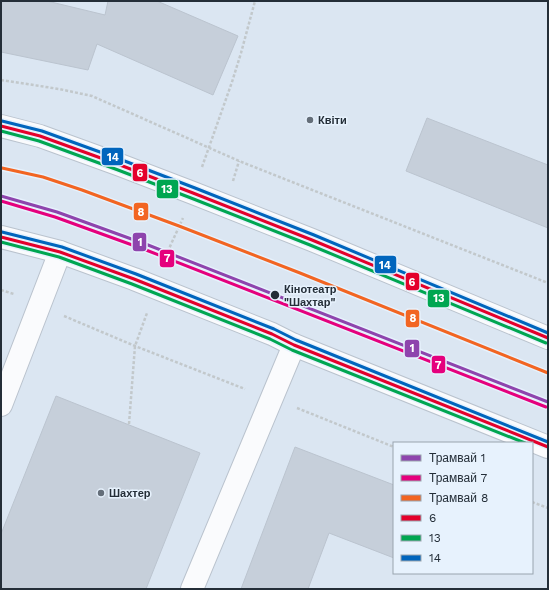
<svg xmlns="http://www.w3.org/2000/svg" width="549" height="590" font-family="'Work Sans',sans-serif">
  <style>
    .building { fill: #c6cfda; stroke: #bbc4cf }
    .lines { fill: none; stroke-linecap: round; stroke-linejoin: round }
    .pedestrian-casing { stroke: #bac3ce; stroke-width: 24 }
    .secondary-casing { stroke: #bac3ce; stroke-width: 24 }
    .path { stroke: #c2c8cb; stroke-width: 2.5; stroke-dasharray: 3 2; stroke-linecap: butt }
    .pedestrian { stroke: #fafbfd; stroke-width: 22 }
    .secondary { stroke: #fafbfd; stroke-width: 22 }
    .bus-1-casing { stroke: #e7f2fd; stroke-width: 6 }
    .bus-2-casing { stroke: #e7f2fd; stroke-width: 6 }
    .bus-3-casing { stroke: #e7f2fd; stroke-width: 6 }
    .bus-1 { stroke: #e4002b; stroke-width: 3 }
    .bus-2 { stroke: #00a651; stroke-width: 3 }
    .bus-3 { stroke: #0065bd; stroke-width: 3 }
    .tram-1-casing { stroke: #e7f2fd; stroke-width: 6 }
    .tram-2-casing { stroke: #e7f2fd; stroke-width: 6 }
    .tram-3-casing { stroke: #e7f2fd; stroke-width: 6 }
    .tram-1 { stroke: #8e44ad; stroke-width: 3 }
    .tram-2 { stroke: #e5007d; stroke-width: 3 }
    .tram-3 { stroke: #f26522; stroke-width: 3 }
    .poi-dot { fill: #646e79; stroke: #e7f2fd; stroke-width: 1.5 }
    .stop-dot { fill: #242e38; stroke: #e7f2fd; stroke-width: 1.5 }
    .labels { text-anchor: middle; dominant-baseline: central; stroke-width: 3; stroke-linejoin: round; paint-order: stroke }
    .poi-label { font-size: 11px; font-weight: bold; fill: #242e38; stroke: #e7f2fd; text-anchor: start }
    .stop-label { font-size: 11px; font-weight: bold; fill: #242e38; stroke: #e7f2fd; text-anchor: start }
    .line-badge { stroke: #e7f2fd; stroke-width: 1.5 }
    .badge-label { font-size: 11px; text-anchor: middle; font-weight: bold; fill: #fff }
  </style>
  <rect width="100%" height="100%" fill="#dbe6f2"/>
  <!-- building -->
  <path class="building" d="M1,1H47L105,15L108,1H157L238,36L213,95L97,44L88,70L1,52Z
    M427,118L548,165V228L406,171Z
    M56,396L200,453L146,589H1V534Z
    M295,447L394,485V558L329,533L308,589H241Z"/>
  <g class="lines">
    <defs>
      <path id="pedestrian" d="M1,405L60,252
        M192,589L294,345"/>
      <path id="secondary" d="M1,126L40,136L120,165L193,193L312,240L548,338
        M1,237L60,252L134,279L272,334L294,345L548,447"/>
    </defs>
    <!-- pedestrian casing -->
    <use href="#pedestrian" class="pedestrian-casing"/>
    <!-- secondary casing -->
    <use href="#secondary" class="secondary-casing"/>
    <!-- path -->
    <path class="path" d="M1,80L59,89L92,96L239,161L548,283
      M202,167L232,82L241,53L255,1
      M233,181L239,161
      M164,261L167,253L183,218
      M1,290L14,294
      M64,316L135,346L245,389
      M297,408L394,447
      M129,424L135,346L147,313
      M532,502L548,508"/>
    <!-- pedestrian -->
    <use href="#pedestrian" class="pedestrian"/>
    <!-- secondary -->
    <use href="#secondary" class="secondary"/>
    <defs>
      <path id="bus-1" d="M1,126L40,136L120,165L193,193L312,240L548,338
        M1,237L60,252L134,279L272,334L294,345L548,447"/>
      <path id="bus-2" d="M1,131L39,141L118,170L191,198L310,245L546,343
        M1,242L59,257L132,284L270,339L292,350L525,443"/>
      <path id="bus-3" d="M2,121L42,131L122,160L195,188L314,235L548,333
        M2,232L62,247L136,274L274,329L296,340L548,442"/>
    </defs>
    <!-- bus-1 casing -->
    <use href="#bus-1" class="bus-1-casing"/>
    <!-- bus-2 casing -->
    <use href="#bus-2" class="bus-2-casing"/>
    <!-- bus-3 casing -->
    <use href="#bus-3" class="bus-3-casing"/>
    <!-- bus-1 -->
    <use href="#bus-1" class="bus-1"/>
    <!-- bus-2 -->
    <use href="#bus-2" class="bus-2"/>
    <!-- bus-3 -->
    <use href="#bus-3" class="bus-3"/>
    <defs>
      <path id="tram-1" d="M1,196L57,212L148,245L548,402"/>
      <path id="tram-2" d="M1,201L55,217L146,250L546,407"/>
      <path id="tram-3" d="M2,168L43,177L82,190L179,226L300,273L548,373"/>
    </defs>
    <!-- tram-1 casing -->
    <use href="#tram-1" class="tram-1-casing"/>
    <!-- tram-2 casing -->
    <use href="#tram-2" class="tram-2-casing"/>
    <!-- tram-3 casing -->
    <use href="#tram-3" class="tram-3-casing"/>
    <!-- tram-1 -->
    <use href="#tram-1" class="tram-1"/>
    <!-- tram-2 -->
    <use href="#tram-2" class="tram-2"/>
    <!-- tram-3 -->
    <use href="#tram-3" class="tram-3"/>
  </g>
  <!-- markers -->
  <g class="poi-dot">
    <circle cx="310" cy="120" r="4"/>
    <circle cx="101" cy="493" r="4"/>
  </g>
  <circle class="stop-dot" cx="275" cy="295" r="5"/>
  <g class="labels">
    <!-- poi labels -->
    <g class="poi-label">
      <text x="318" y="120">Квіти</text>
      <text x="109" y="493">Шахтер</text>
    </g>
    <!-- stop labels -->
    <g class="stop-label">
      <text x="284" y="289">Кінотеатр<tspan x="284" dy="13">"Шахтар"</tspan></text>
    </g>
  </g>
  <g class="line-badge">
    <rect x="101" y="147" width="23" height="19" rx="4" fill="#0065bd"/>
    <rect x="132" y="163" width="16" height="19" rx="4" fill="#e4002b"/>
    <rect x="156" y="179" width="23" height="20" rx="4" fill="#00a651"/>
    <rect x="133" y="202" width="16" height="19" rx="4" fill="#f26522"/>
    <rect x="132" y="232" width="15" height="20" rx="4" fill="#8e44ad"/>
    <rect x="159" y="249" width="16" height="19" rx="4" fill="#e5007d"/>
    <rect x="374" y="255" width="23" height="19" rx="4" fill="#0065bd"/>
    <rect x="405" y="272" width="15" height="19" rx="4" fill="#e4002b"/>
    <rect x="427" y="289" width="23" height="19" rx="4" fill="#00a651"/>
    <rect x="405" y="309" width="15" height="19" rx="4" fill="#f26522"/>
    <rect x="404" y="339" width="16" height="19" rx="4" fill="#8e44ad"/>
    <rect x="431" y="355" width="15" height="19" rx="4" fill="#e5007d"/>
  </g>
  <g class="badge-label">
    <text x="113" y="161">14</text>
    <text x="140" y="177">6</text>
    <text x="167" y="193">13</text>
    <text x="141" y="216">8</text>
    <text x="140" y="246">1</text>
    <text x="167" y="262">7</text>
    <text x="385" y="269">14</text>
    <text x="412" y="286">6</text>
    <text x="439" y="302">13</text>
    <text x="413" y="322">8</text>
    <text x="412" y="352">1</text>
    <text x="438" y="369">7</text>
  </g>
  <!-- border -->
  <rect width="549" height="590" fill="none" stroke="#242e38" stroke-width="4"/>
  <!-- legend -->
  <rect x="393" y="442" width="140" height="132" fill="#e7f2fd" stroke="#99a4ae"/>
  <rect x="401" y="455" width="20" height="6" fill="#8e44ad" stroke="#99a4ae"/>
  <text x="429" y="462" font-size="12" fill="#242e38">Трамвай 1</text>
  <rect x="401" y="475" width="20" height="6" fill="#e5007d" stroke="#99a4ae"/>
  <text x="429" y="482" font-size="12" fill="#242e38">Трамвай 7</text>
  <rect x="401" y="495" width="20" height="6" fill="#f26522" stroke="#99a4ae"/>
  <text x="429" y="502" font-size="12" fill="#242e38">Трамвай 8</text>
  <rect x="401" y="515" width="20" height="6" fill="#e4002b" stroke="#99a4ae"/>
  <text x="429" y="522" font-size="12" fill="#242e38">6</text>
  <rect x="401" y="535" width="20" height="6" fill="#00a651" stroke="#99a4ae"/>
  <text x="429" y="542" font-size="12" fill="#242e38">13</text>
  <rect x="401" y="555" width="20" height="6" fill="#0065bd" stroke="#99a4ae"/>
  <text x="429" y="562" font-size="12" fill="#242e38">14</text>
</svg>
